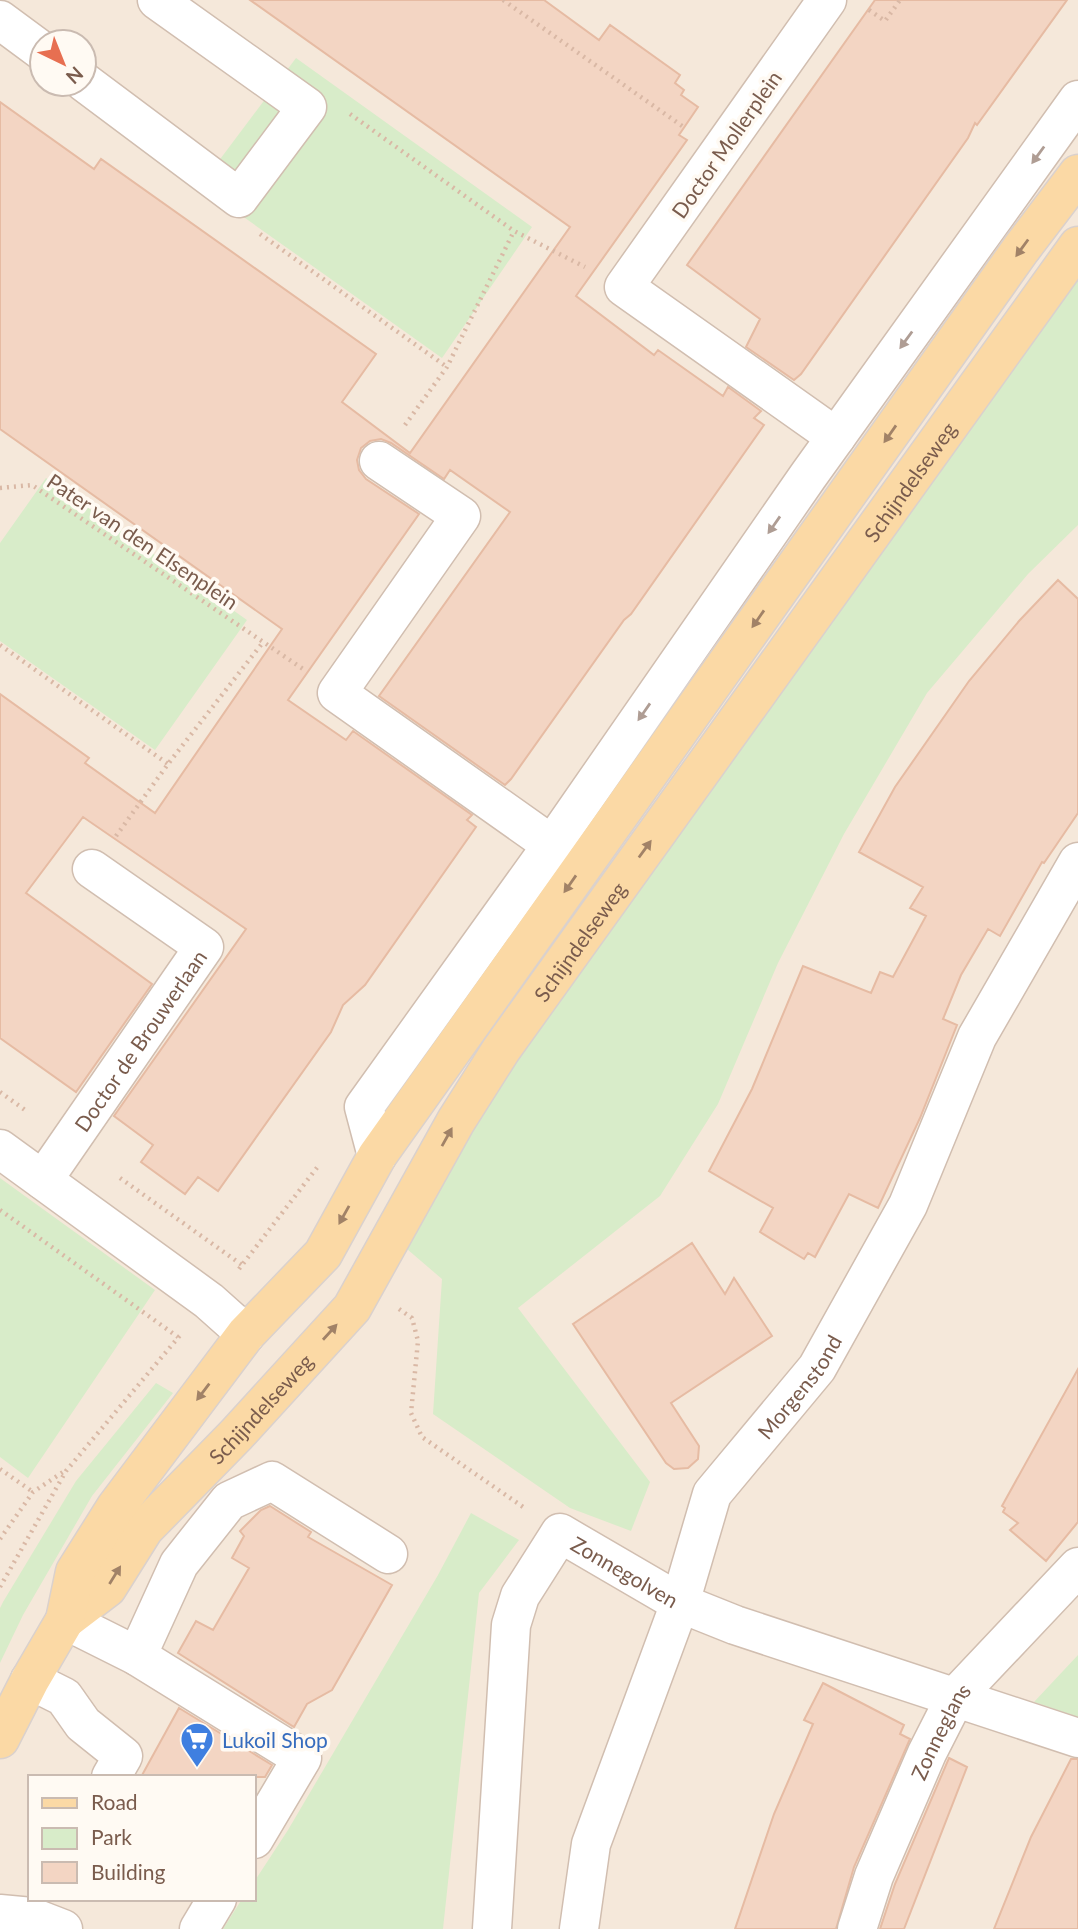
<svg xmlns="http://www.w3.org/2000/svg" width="1078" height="1929" font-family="Lato,sans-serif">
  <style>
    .residential { fill: #f5e8da; fill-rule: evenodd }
    .green { fill: #d8ecc9 }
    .building { fill: #f3d5c3; stroke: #e6bba3; stroke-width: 2 }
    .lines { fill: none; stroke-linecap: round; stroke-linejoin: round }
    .minor-casing { stroke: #d1beb0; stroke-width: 41 }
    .major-casing { stroke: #dad1cd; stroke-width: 41 }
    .path { stroke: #d9b8a5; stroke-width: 4.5; stroke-dasharray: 2 5; stroke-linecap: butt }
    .minor { stroke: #fff; stroke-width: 38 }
    .major { stroke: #fbd9a5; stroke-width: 38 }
    .oneway { fill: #af9d94 }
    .oneway2 { fill: #a18267 }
    .labels { text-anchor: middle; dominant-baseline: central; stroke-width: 7; stroke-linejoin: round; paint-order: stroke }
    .street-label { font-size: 21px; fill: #7a5c4d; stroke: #fffaf3 }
    .shop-label { font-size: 21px; fill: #366cbe; stroke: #fffaf3; text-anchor: start }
  </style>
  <rect width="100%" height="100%" fill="#fdf6ec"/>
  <!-- residential -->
  <path class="residential" d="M0,0H1078V1929H0ZM42,42H84V84H42ZM30,1777H254V1899H30Z"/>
  <!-- green -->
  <path class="green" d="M296,58L532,227L442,358L200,186Z
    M1078,262V525L1028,574L927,693L844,834L778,963L718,1104L660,1196L518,1308L650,1482L631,1531L570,1508L433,1414L442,1279L407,1249L476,1116Z
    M46,478L247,620L155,750L0,641V543Z
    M0,1178L155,1290L28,1478L0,1457Z
    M156,1383L173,1393L92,1496L23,1615L0,1663V1608L3,1602L76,1481Z
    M471,1513L519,1540L479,1593L443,1929H223L242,1899H254V1882L288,1830L438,1575Z
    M1078,1655V1717L1034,1702Z"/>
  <!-- building -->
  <path class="building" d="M250,0H544L599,40L610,25L680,75L675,83L684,90L681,95L698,107L679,135L687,140L576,296L654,355L658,350L723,396L728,387L761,411L754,418L764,425L631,614L624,620L511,779L505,785L379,696L510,512L450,470L444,479L391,443L381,439L370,441L361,448L357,460L359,470L366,479L419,514L288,700L346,740L353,731L472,815L467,820L476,827L365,985L343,1005L331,1032L218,1191L198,1177L185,1194L141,1162L153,1145L114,1116L246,929L83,817L26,893L152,984L76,1092L0,1038V694L89,758L85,763L155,813L282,629L0,429V102L94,169L101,159L376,354L342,402L410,453L570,227Z
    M875,0H1067L977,125L975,123L968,138L801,374L794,380L746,347L760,319L687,265Z
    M1058,580L1078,599V813L1044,863L1042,862L1000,936L988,929L961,975L943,1019L957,1025L920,1118L878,1208L849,1194L815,1257L808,1253L804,1259L760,1232L773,1208L709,1171L752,1089L803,966L871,993L880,972L893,977L926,916L910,908L923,887L859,852L895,787L969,681L1019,621Z
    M692,1243L725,1294L734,1278L772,1336L671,1403L699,1446L698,1459L688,1468L674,1469L666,1463L573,1324Z
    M1078,1369V1522L1046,1561L1010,1530L1018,1523L1003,1512L1005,1508L1002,1506Z
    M270,1506L311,1532L308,1537L392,1585L332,1690L307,1704L294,1727L178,1653L196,1621L213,1630L249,1568L232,1558L244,1536L240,1531L261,1510Z
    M823,1683L904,1725L900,1734L910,1739L854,1867L836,1929H735L774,1814L813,1724L804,1720Z
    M179,1708L272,1765L265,1777H141Z
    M949,1758L967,1767L904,1929H880L895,1884Z
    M1071,1759H1078V1929H994L1031,1837Z"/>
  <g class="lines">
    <defs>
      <g id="minor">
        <path d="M827,0L624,287L836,437"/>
        <path d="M0,20L42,51"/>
        <path d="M84,82L239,198L307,107L157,0"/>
        <path d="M379,461L461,516L337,693L552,845"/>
        <path d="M0,1149L209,1301L246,1334"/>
        <path d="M377,1156L364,1107L552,845L808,476L1078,100"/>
        <path id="s1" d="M43,1180L204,947L92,869"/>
        <path d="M65,1620L137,1656L302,1758L254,1839"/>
        <path d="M137,1656L179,1564L229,1501L272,1481L388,1554"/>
        <path d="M30,1680L64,1697L83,1724L123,1756L111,1777"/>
        <path d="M0,1914L32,1917L63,1929"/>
        <path d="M199,1929L217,1899"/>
        <path id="s2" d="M492,1929L511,1625L520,1596L560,1533L680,1603L735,1625L1078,1738"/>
        <path id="s3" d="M579,1929L591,1844L680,1603L712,1494L817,1368L908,1205L977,1037L1078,862"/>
        <path id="s4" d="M857,1929L874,1876L927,1753L956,1696L1078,1567"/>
      </g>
      <g id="major">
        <path id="s5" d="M65,1620L107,1588L144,1529L236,1435L352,1308L456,1121L501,1050L1078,246"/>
        <path d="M0,1739L30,1680L65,1620L75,1572L116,1507L246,1334L323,1254L377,1156L1021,249L1078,174"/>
      </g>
    </defs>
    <!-- minor casing -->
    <use href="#minor" class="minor-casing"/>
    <!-- major casing -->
    <use href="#major" class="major-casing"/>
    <!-- path -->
    <path class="path" d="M503,0L685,128
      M869,10L885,21L900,0
      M350,114L514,231L585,267
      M260,234L447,367
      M405,425L447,367L514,231
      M0,488L32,485L303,669
      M0,645L168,764
      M116,836L168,764L264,641
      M0,1092L25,1110
      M120,1178L242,1265
      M0,1210L178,1337
      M239,1269L319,1165
      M399,1309L412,1318L418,1341L411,1413L422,1437L526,1509
      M0,1469L33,1492
      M0,1539L33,1492L63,1472
      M0,1587L66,1471L182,1333"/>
    <!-- minor -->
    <use href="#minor" class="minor"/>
    <!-- major -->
    <use href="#major" class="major"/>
  </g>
  <!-- one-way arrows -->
  <defs><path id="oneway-solid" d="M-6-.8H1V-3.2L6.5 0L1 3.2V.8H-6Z" transform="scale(1.75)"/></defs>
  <g class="oneway">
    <use href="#oneway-solid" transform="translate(1038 155) rotate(126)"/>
    <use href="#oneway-solid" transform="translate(906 340) rotate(126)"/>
    <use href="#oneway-solid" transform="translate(774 525) rotate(125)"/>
    <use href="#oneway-solid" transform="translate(644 712) rotate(125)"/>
  </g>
  <g class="oneway2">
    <use href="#oneway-solid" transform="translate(1022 248) rotate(126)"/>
    <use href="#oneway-solid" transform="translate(890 434) rotate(125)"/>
    <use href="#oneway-solid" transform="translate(758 619) rotate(125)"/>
    <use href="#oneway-solid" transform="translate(645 849) rotate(-54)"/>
    <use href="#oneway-solid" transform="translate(570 884) rotate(125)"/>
    <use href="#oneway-solid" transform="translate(447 1137) rotate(-61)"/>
    <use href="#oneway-solid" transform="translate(344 1215) rotate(119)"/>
    <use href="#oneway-solid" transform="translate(330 1332) rotate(-48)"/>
    <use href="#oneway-solid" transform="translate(203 1392) rotate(127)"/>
    <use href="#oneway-solid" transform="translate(115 1575) rotate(-58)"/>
  </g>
  <!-- icons -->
  <defs>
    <symbol id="supermarket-pin" viewBox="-11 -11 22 30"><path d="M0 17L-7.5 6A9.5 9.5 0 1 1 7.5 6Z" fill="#3f7fe0" stroke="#fffaf3"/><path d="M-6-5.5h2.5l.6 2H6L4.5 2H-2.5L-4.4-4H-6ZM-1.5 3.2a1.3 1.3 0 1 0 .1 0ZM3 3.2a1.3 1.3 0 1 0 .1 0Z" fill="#fff"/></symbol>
  </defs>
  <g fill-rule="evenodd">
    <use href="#supermarket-pin" x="178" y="1720" width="38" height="52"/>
  </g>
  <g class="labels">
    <!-- street labels -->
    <g class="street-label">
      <text transform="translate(726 144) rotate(-55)">Doctor Mollerplein</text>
      <text stroke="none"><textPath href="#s5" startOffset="1424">Schijndelseweg</textPath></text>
      <text transform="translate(143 541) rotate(34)">Pater van den Elsenplein</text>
      <text stroke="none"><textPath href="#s5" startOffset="858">Schijndelseweg</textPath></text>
      <text stroke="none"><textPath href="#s1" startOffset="170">Doctor de Brouwerlaan</textPath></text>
      <text stroke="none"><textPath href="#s3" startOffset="595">Morgenstond</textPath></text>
      <text stroke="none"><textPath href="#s5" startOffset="290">Schijndelseweg</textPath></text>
      <text stroke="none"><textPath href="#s2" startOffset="485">Zonnegolven</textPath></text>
      <text stroke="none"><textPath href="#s4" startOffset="215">Zonneglans</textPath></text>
    </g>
    <!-- shop labels -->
    <g class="shop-label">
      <text x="222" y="1739">Lukoil Shop</text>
    </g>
  </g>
  <!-- legend -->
  <rect x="28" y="1775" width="228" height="126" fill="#fffaf3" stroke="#cabbb1" stroke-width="2"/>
  <rect x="42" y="1798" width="35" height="10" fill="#fbd9a5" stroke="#cabbb1" stroke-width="2"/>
  <text x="91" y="1810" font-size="21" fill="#7a5c4d">Road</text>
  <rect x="42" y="1828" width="35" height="21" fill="#d8ecc9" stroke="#cabbb1" stroke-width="2"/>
  <text x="91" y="1845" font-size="21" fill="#7a5c4d">Park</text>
  <rect x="42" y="1862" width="35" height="21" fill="#f3d5c3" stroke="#cabbb1" stroke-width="2"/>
  <text x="91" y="1880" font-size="21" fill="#7a5c4d">Building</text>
  <!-- north arrow -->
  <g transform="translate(63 63) rotate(137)"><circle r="33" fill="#fffaf3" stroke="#cabbb1" stroke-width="2"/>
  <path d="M0-5L12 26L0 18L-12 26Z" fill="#e76f51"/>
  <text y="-10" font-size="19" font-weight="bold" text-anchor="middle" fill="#7a5c4d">N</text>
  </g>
</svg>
